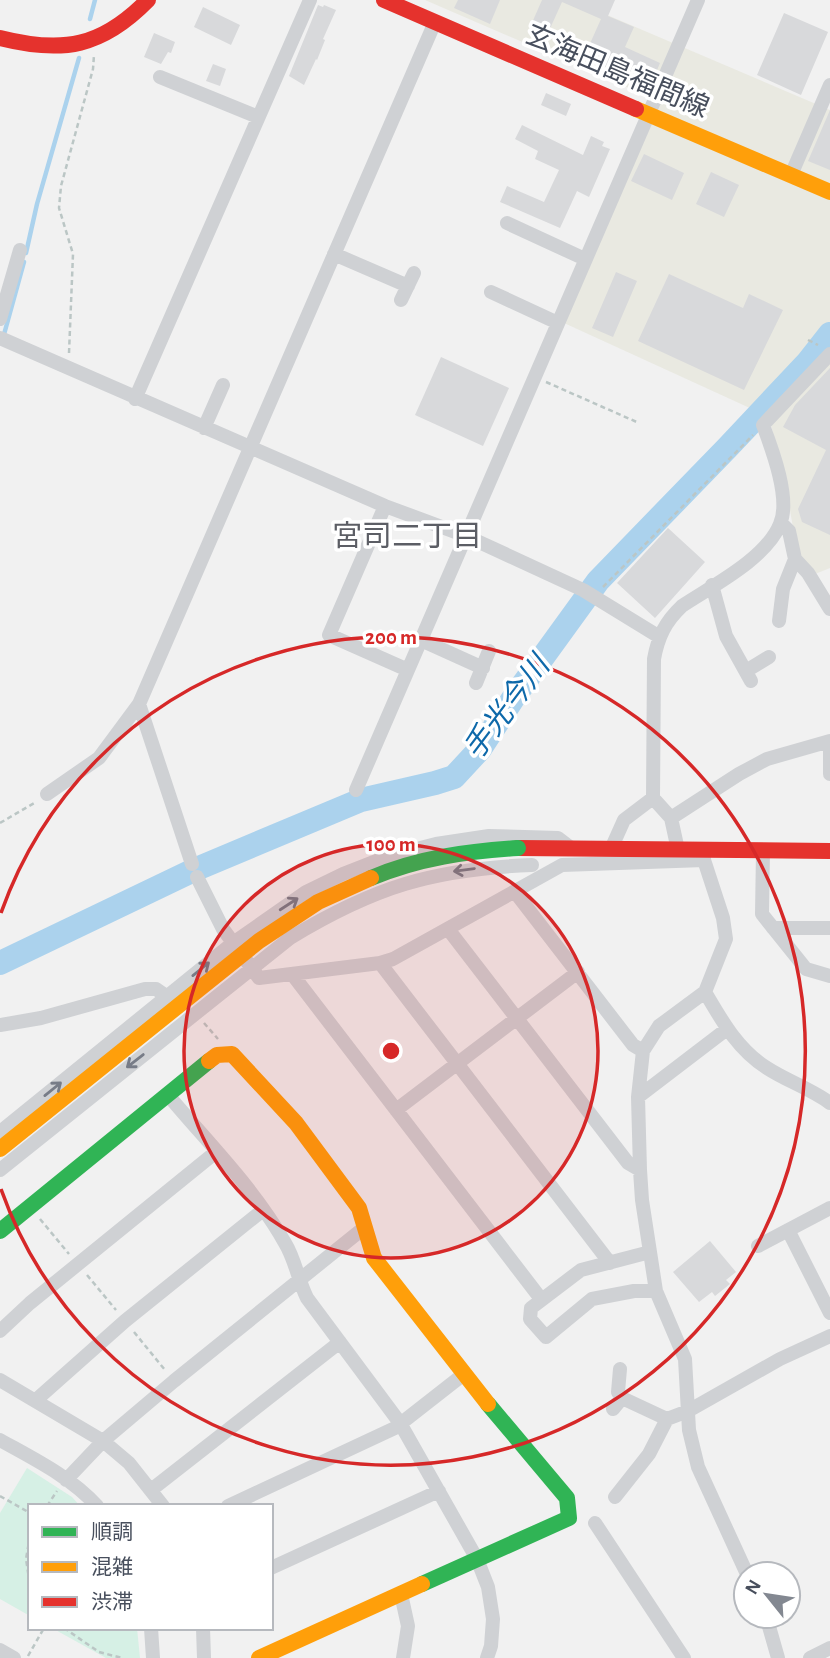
<svg xmlns="http://www.w3.org/2000/svg" width="830" height="1658" font-family="'Alegreya Sans','Noto Sans JP',sans-serif">
  <style>
    .commercial { fill: #e9e9e1 }
    .green { fill: #d6f0e5 }
    .lines { fill: none; stroke-linecap: round; stroke-linejoin: round }
    .stream { stroke: #abd2ed; stroke-width: 4.5 }
    .river { stroke: #abd2ed; stroke-width: 24 }
    .building { fill: #d8d9db }
    .path { stroke: #bbc6c5; stroke-width: 2.5; stroke-dasharray: 5 3.5; stroke-linecap: butt }
    .street { stroke: #cfd1d4; stroke-width: 14 }
    .fast { stroke: #30b455; stroke-width: 16 }
    .slow { stroke: #ff9f0a; stroke-width: 16 }
    .jam { stroke: #e5322d; stroke-width: 16 }
    .fast-bridge { stroke: #30b455; stroke-width: 16 }
    .slow-bridge { stroke: #ff9f0a; stroke-width: 16 }
    .oneway { stroke: #777c87 }
    .ring { fill: none; stroke: #d62828; stroke-width: 3.5 }
    .labels { text-anchor: middle; dominant-baseline: central; stroke-width: 7; stroke-linejoin: round; paint-order: stroke }
    .street-label { font-size: 28px; fill: #484f5d; stroke: #fff }
    .neighbourhood-label { font-size: 30px; fill: #5c5e65; stroke: #fff }
    .water-label { font-size: 30px; font-style: italic; fill: #0e69aa; stroke: #fff }
    .centre { fill: #d62828; stroke: #fff; stroke-width: 3.5 }
    .ring-label { font-size: 21px; text-anchor: middle; font-weight: bold; fill: #d62828; stroke: #fff; stroke-width: 7; stroke-linejoin: round; paint-order: stroke }
  </style>
  <rect width="100%" height="100%" fill="#f1f1f1"/>
  <!-- commercial -->
  <path class="commercial" d="M425,0H572L830,110V568L815,574L798,555L782,466L771,425L765,415L564,323L661,102Z"/>
  <!-- green -->
  <path class="green" d="M27,1468L72,1497L80,1506H30V1616L0,1599V1513Z
    M52,1628H137L140,1658H106Z"/>
  <g class="lines">
    <!-- stream -->
    <path class="stream" d="M90,19L95,0
      M26,253L37,204L79,58
      M3,338L24,262"/>
    <!-- river -->
    <path class="river" d="M0,963L194,870L361,800L435,783L454,777L480,749L514,697L598,581L728,447L808,362L830,334"/>
  </g>
  <!-- building -->
  <path class="building" d="M458,0H500L490,24L454,8Z
    M542,0H615L608,16L634,27L625,47L660,63L649,89L617,76L619,72L586,60L591,49L588,48L601,19L562,2L548,33L531,25Z
    M318,5L323,7L324,5L336,10L323,39L325,40L317,60L316,59L304,85L289,76Z
    M203,7L240,25L231,45L194,27Z
    M784,13L828,32L801,95L757,75Z
    M154,33L175,42L171,53L168,52L161,64L144,57Z
    M213,64L226,69L220,86L206,81Z
    M546,93L571,104L566,116L541,105Z
    M830,110V170L808,161Z
    M522,125L583,155L591,136L604,142L602,146L610,149L589,197L577,191L560,228L500,202L507,186L544,202L559,170L535,159L538,151L515,139Z
    M644,154L684,173L672,200L631,181Z
    M711,172L739,185L724,217L696,204Z
    M616,272L637,281L613,337L592,328Z
    M669,274L743,308L749,294L783,310L744,390L638,341Z
    M441,357L509,388L483,446L415,415Z
    M830,368V535L802,522L798,509L826,450L783,427L795,405Z
    M668,528L705,562L655,618L617,583Z
    M710,1241L736,1272L726,1280L730,1284L715,1296L712,1292L699,1302L673,1272Z"/>
  <g class="lines">
    <!-- path -->
    <path class="path" d="M808,340L818,345
      M69,353L73,254L59,208L61,186L93,69L94,55
      M546,382L639,423
      M603,587L753,435
      M0,823L36,802
      M204,1023L218,1039
      M40,1219L69,1254
      M87,1275L116,1310
      M134,1332L165,1370
      M0,1496L30,1513
      M47,1506L57,1491
      M30,1536L26,1559L30,1585
      M64,1628L99,1652L122,1658
      M28,1656L44,1628"/>
    <!-- street -->
    <path class="street" d="M160,77L258,117
      M791,175L830,85
      M507,223L585,259
      M334,254L408,286
      M491,292L558,323
      M401,300L414,273
      M0,319L20,250
      M0,338L385,506L466,536L583,590L658,636
      M135,399L310,0
      M204,428L223,385
      M385,506L329,635L408,670
      M781,523L789,531L795,559L808,573L830,609
      M712,585L726,636L751,681
      M779,621L783,589L795,559
      M421,640L483,668
      M746,671L769,657
      M476,683L489,651
      M139,704L192,864
      M830,745V774
      M356,790L698,0
      M47,794L99,758L139,704L435,22
      M671,818L739,774L767,759L830,741
      M611,849L624,820L653,798
      M678,850L671,818L653,798L654,659C658,637 665,622 682,606C712,586 766,559 780,524C791,499 772,449 763,425L830,354
      M704,850V860L723,918L726,939L705,992L659,1026L643,1051L638,1097L640,1170L642,1200L656,1291L685,1359L689,1430L698,1467L747,1574
      M763,851L762,914L806,969L830,976
      M197,877L223,929L259,978L380,963L393,959L562,865L704,860
      M515,892L633,1045L643,1051
      M773,928H830
      M448,929L628,1163L640,1170
      M380,963L610,1263
      M292,974L541,1299
      M705,992C722,1021 738,1050 767,1068C787,1081 811,1089 830,1103
      M0,1025L41,1018L145,989H156L172,1000
      M168,1095C208,1143 254,1188 285,1243C295,1259 298,1280 307,1298L400,1423L477,1559L488,1587L493,1619L491,1646L487,1658
      M638,1097L727,1029
      M396,1110L578,972
      M0,1132L233,943L306,892L343,874L389,856L436,844L489,836L558,838L571,848
      M0,1170L290,938C374,887 433,869 532,865
      M788,1230L830,1313
      M758,1246L830,1208
      M650,1252L581,1270L531,1308L530,1319L546,1337L592,1299L634,1291H656
      M0,1331L30,1303L216,1152
      M620,1369L618,1392L622,1398
      M0,1380L103,1441L129,1463L163,1506
      M36,1400L125,1321L263,1210
      M613,1409L622,1398L667,1419
      M0,1440C34,1459 71,1477 97,1506
      M66,1480L103,1441L174,1381L365,1227
      M151,1490L340,1342
      M615,1497L649,1454L667,1419L688,1411L780,1359L830,1336
      M228,1506L395,1428L464,1374
      M595,1523L684,1658
      M271,1568L439,1491
      M401,1594L408,1626L403,1658
      M766,1616L778,1658
      M151,1628L153,1658
      M203,1628L204,1658
      M0,1650L14,1658
      M810,1658L830,1648"/>
    <!-- fast -->
    <path class="fast" d="M0,1231L209,1061
      M422,1584L569,1518L567,1498L488,1404"/>
    <!-- slow -->
    <path class="slow" d="M636,109L830,192
      M209,1061L217,1055L232,1054L296,1123L359,1208L374,1258L488,1404
      M259,1658L422,1584"/>
    <!-- jam -->
    <path class="jam" d="M384,0L636,109
      M0,38C63,54 102,47 148,0
      M518,848L830,851"/>
    <!-- fast-bridge -->
    <path class="fast-bridge" d="M371,878C418,858 468,851 518,848"/>
    <!-- slow-bridge -->
    <path class="slow-bridge" d="M0,1149L259,941L318,902L371,878"/>
  </g>
  <!-- one-way arrows -->
  <defs><path id="oneway-shaft" d="M-6 0H5M1.5-3L5.5 0L1.5 3" fill="none" stroke-width="1.6" stroke-linecap="round" stroke-linejoin="round" transform="scale(1.75)"/></defs>
  <g class="oneway">
    <use href="#oneway-shaft" transform="translate(464 870) rotate(172)"/>
    <use href="#oneway-shaft" transform="translate(289 904) rotate(-33)"/>
    <use href="#oneway-shaft" transform="translate(201 969) rotate(-39)"/>
    <use href="#oneway-shaft" transform="translate(135 1061) rotate(142)"/>
    <use href="#oneway-shaft" transform="translate(53 1089) rotate(-39)"/>
  </g>
  <!-- distance rings -->
  <circle cx="391" cy="1051" r="207" fill="#d62828" fill-opacity=".12"/>
  <g class="ring">
    <circle cx="391" cy="1051" r="207"/>
    <path d="M1 913A414 414 0 1 1 1 1189"/>
  </g>
  <g class="labels">
    <!-- street labels -->
    <g class="street-label">
      <text transform="translate(617 72) rotate(23)">玄海田島福間線</text>
    </g>
    <!-- neighbourhood labels -->
    <g class="neighbourhood-label">
      <text x="407" y="537">宮司二丁目</text>
    </g>
    <!-- water labels -->
    <g class="water-label">
      <text transform="translate(507 708) rotate(-53)">手光今川</text>
    </g>
  </g>
  <circle cx="391" cy="1051" r="10" class="centre"/>
  <g class="ring-label">
    <text x="391" y="644">200 m</text>
    <text x="391" y="851">100 m</text>
  </g>
  <!-- legend -->
  <rect x="28" y="1504" width="245" height="126" fill="#ffffff" stroke="#b6b9be" stroke-width="2"/>
  <rect x="42" y="1527" width="35" height="10" fill="#30b455" stroke="#b6b9be" stroke-width="2"/>
  <text x="91" y="1539" font-size="21" fill="#484f5d">順調</text>
  <rect x="42" y="1562" width="35" height="10" fill="#ff9f0a" stroke="#b6b9be" stroke-width="2"/>
  <text x="91" y="1574" font-size="21" fill="#484f5d">混雑</text>
  <rect x="42" y="1597" width="35" height="10" fill="#e5322d" stroke="#b6b9be" stroke-width="2"/>
  <text x="91" y="1609" font-size="21" fill="#484f5d">渋滞</text>
  <!-- north arrow -->
  <g transform="translate(767 1595) rotate(300)"><circle r="33" fill="#ffffff" stroke="#b6b9be" stroke-width="2"/>
  <path d="M0-5L12 26L0 18L-12 26Z" fill="#838891"/>
  <text y="-10" font-size="19" font-weight="bold" text-anchor="middle" fill="#484f5d">N</text>
  </g>
</svg>
